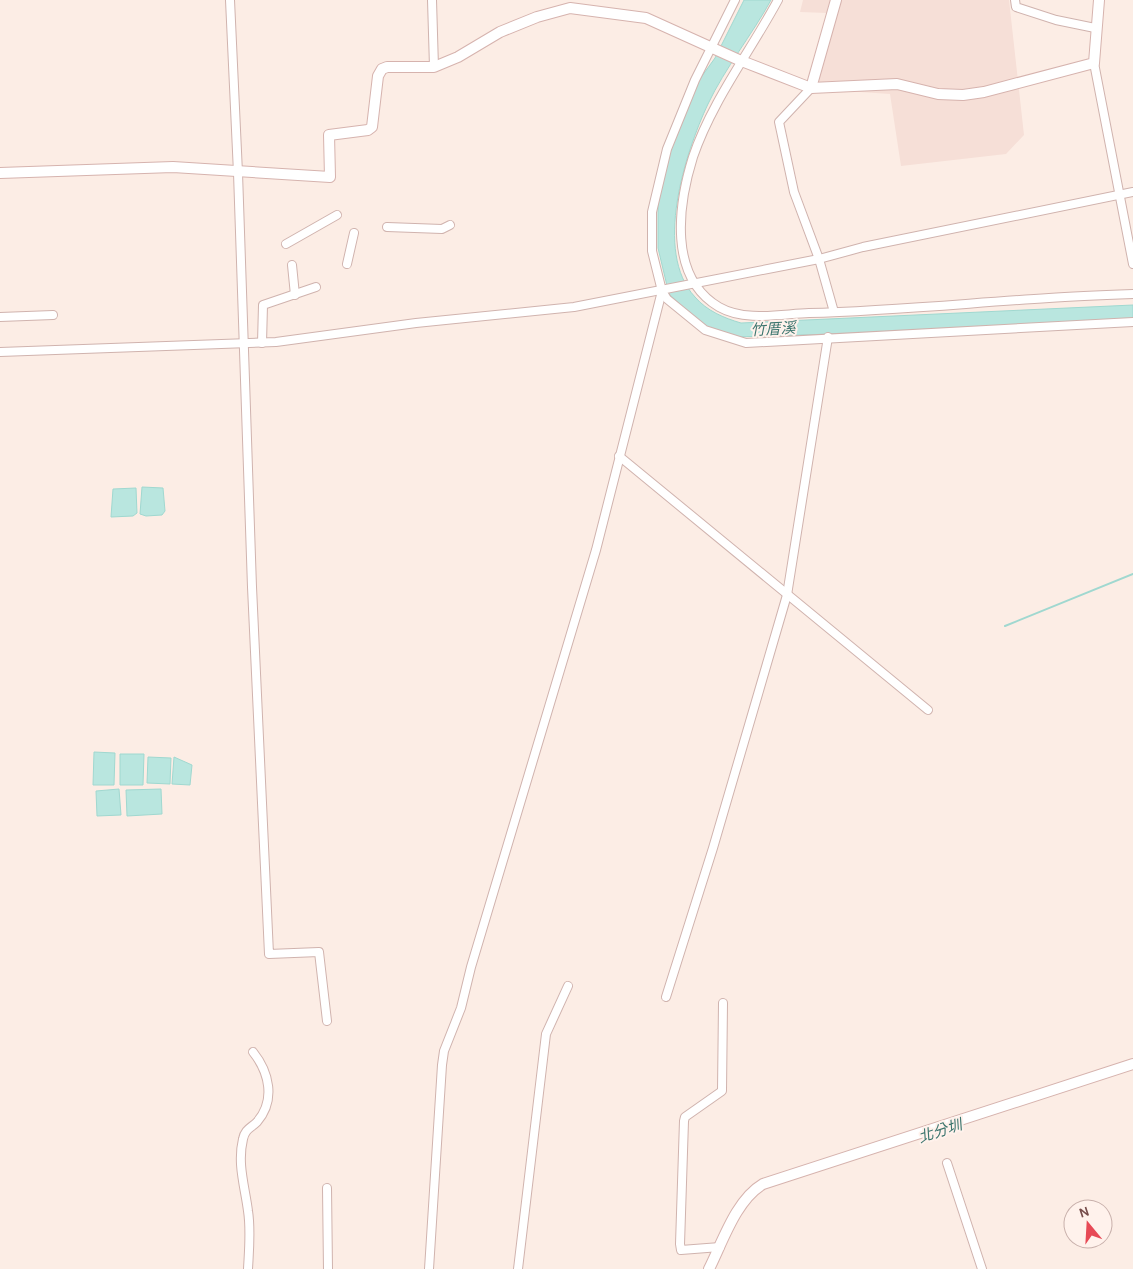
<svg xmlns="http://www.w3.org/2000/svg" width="1133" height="1269" viewBox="0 0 1133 1269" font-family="Karla,'Noto Sans TC',sans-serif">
  <rect width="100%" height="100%" fill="#fcede5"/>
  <polygon fill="#f6dfd7" points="803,0 1009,0 1024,135 1006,154 901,166 890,94 816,89 827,13 800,12"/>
  <g fill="#b9e6df" stroke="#a0d8d0">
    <path d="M744,0h27c-19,35 -46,68 -63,104 -23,49 -55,148 -13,193 12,14 29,21 46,26l392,-18v16l-194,10 -205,6 -29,-9 -36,-34 -11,-46v-43l8,-50 28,-68 21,-29z"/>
    <polygon points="142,487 163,488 165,511 162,515 146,516 140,514"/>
    <polygon points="136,488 137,513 133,516 111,517 113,489"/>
    <polygon points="94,752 115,753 114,785 93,785"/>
    <polygon points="120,754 144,754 143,785 120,785"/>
    <polygon points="148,757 171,758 170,784 147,783"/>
    <polygon points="174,757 192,765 190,785 172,784"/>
    <polygon points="119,789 121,815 97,816 96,791"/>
    <polygon points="161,789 162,814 127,816 126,790"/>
  </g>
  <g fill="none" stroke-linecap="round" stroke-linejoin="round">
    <polyline stroke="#a0d8d0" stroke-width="2" points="1005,626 1133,574"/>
    <defs>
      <g id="street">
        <polyline points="230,0 238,173 252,587 269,954 319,952 327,1021"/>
        <polyline points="432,0 434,67"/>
        <polyline points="735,0 695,80 667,149 652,212 652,251 662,291 667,299 705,330 746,343 1133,322"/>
        <path d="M778,0c-28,52 -66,101 -85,157 -15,48 -25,120 26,150 26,15 62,7 90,6 80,-2 160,-10 240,-15 28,-2 56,-3 84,-4"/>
        <polyline points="1015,0 1016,7 1056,20 1095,28"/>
        <polyline points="1094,63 1133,264"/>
        <polyline points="811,88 779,122 794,192 819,259 834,312"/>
        <polyline points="387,227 442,229 450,225"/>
        <polyline points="286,244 337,215"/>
        <polyline points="347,264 354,233"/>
        <polyline points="292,265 295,295"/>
        <polyline points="0,317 53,315"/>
        <polyline points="262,343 263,305 316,287"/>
        <polyline points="0,352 276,342 416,323 574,307 819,259 863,247 1133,192"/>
        <polyline points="619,456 928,710"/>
        <polyline points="666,997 713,848 787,595 828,337"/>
        <polyline points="947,1163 982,1269"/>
        <polyline points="327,1188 328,1269"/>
        <polyline points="720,1247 681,1250 680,1244 684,1121 685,1117 722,1091 723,1003"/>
        <path d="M248,1269c1,-19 3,-39 0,-58 -3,-24 -11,-47 -5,-72 2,-10 8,-11 14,-17 19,-22 12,-50 -4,-70"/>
        <polyline points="429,1269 442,1065 444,1051 461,1008 471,967 596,550 662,291"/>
        <polyline points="518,1269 546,1034 568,986"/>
      </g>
      <g id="secondary">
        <polyline points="811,88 836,0"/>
        <polyline points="0,173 173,167 330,177 329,135 368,130 372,127 378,76 382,69 387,67 434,67 458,57 500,32 537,17 570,8 646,18 739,60 811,88 897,84 938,94 963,95 984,92 1094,63 1099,0"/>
        <path d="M709,1269c14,-28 27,-69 54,-85l370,-120"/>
      </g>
    </defs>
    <use href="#street" stroke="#d0b3ae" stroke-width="10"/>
    <use href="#secondary" stroke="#d6b3ae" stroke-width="12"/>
    <use href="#street" stroke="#fff" stroke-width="8"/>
    <use href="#secondary" stroke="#fff" stroke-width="10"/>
  </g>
  <g text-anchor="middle" stroke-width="4" stroke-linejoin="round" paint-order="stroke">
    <g font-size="15" font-style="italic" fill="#3a746d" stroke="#fff2ec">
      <text transform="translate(773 329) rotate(-3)" y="5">竹厝溪</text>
      <text transform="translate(940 1131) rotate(-18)" y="5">北分圳</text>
    </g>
  </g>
  <g transform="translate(1088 1224) rotate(342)"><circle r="24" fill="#fff2ec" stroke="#c8b0ab"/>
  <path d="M0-4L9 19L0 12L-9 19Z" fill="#e74a56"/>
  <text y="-8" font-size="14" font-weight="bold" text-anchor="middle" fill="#764c4a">N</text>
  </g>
</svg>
